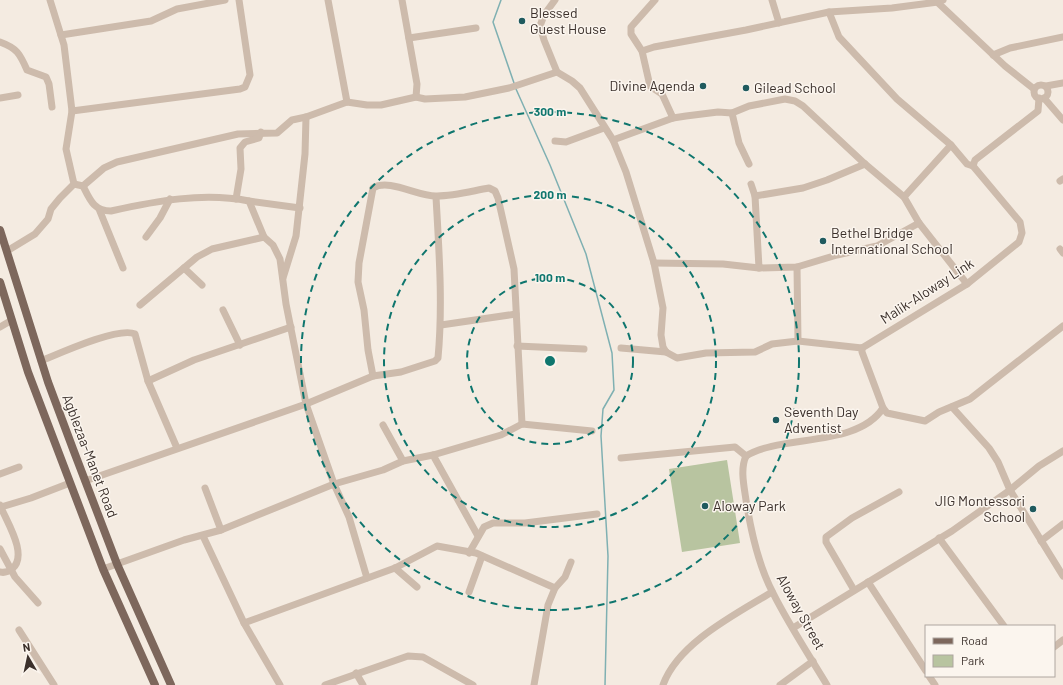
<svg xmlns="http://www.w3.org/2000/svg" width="1063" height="685" viewBox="0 0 1063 685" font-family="Barlow,sans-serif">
  <rect width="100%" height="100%" fill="#f4ebe1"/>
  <polygon fill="#b8c4a0" points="727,460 740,543 682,552 669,469"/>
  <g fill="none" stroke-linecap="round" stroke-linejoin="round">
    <g stroke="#7fb0b2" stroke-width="1.5">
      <polyline points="501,0 493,22 514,83"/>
      <polyline points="516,89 550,165 586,254 612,353 614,390 603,409 601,436 608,556 605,685"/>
    </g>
    <g stroke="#cdbbac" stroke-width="7">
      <polyline points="328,0 347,102"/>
      <polyline points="402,0 417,84 416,97"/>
      <polyline points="555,0 544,15 540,26 544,40 557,72 572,81 580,88 613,140 626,172 654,263 663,308 661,335 663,347 666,352 677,358 706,353 755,352 772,344 798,341 862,348"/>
      <polyline points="655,0 631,27 631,34 642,51 650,86 662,94 673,118"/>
      <polyline points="772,0 779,23"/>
      <polyline points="935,0 1005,66 1034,89"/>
      <polyline points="829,12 839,37 897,99 951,145 967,164 973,166"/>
      <polyline points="61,35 151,21 177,9 225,0"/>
      <polyline points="409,38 476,28"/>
      <path d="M0,42c17,6 20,12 27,28l19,7 3,7 3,23"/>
      <polyline points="642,51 654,47 746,30 829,12 892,8 938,2 943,0"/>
      <polyline points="993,55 1010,48 1063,37"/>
      <circle cx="1041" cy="92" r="7"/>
      <polyline points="1046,86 1063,83"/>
      <polyline points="0,98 18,95"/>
      <polyline points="1044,98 1063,120"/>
      <polyline points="72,111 240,89 245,87 250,75 239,0"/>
      <polyline points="732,113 739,143 749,164"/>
      <polyline points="613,140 673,118 686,116 718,112 732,113 749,106 785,99 795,101 803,106 865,164 904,197 919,223 967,284"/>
      <polyline points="555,141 566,142 604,128"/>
      <polyline points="1060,181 1063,179"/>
      <polyline points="74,184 83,186 104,168 117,162 238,134 277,133 292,120 306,117 347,102 367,105 381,105 416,97 425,99 465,97 509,88 557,72"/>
      <polyline points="751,184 755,196 759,268"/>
      <path d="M83,186c7,14 11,25 28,25 45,-10 92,-19 138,-10l15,36 9,8 7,14 6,45 20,100 28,80 15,33 18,61"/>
      <polyline points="755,196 803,188 827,180 865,164"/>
      <polyline points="904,197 951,145"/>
      <polyline points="236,199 241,169 240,148 245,142 259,138 261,132"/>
      <polyline points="249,201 300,208"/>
      <polyline points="99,209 123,268"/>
      <polyline points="146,237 160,218 170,199"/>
      <polyline points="1060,249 1063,253"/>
      <polyline points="7,251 35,234 48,219 51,209 60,198 74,184 66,149 72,111 64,45 50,0"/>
      <polyline points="654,263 723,264 759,268 797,267 837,255 877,246 919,223"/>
      <polyline points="797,267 798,341"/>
      <polyline points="184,268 202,285"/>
      <polyline points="283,278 296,236 305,154 306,117"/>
      <polyline points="140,305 197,257 212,249 264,237"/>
      <polyline points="223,310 240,345"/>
      <polyline points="441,325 516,314"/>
      <polyline points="0,327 12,320"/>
      <polyline points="517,346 584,349"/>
      <polyline points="621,348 666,352"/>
      <polyline points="862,348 967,284 1019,242 1022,233 1020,222 973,166 975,160 1038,111 1039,98"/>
      <path d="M41,361c17,-7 78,-35 94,-27l13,47 29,67"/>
      <path d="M373,376l-5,-26 -4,-40 -6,-28 1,-19 14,-75c16,-10 46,9 64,8 17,0 35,-5 52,-8l6,3 3,7 16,71 8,155"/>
      <polyline points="148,381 194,360 291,327"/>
      <polyline points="952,407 989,448 998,462 1010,490 1063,576"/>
      <polyline points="883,408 887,413 925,421 939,412 970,399 1063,326"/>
      <polyline points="383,425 403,461"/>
      <polyline points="433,455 478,536"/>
      <path d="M746,456c-6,13 -2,30 0,44 5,32 12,65 27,93 16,32 36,62 54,92"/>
      <path d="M746,456c35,-22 111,-8 137,-48l-21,-56v-4"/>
      <polyline points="621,458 735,447 746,456"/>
      <polyline points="0,474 19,467"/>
      <path d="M85,481l221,-77 67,-28 28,-4 34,-11 3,-3c5,-54 1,-107 -2,-161"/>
      <polyline points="205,488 221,530"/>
      <path d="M0,505c6,16 29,50 12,64 -4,3 -8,4 -12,3"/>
      <polyline points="1,507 31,498 70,483"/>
      <polyline points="203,536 244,623 280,685"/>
      <polyline points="939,538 1004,626"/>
      <polyline points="1041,541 1063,524"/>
      <polyline points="0,549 15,577 38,603"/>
      <polyline points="469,553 484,527 493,523 525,523 597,514"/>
      <polyline points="395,568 417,587"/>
      <polyline points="103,569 184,540 221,530 334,484 383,470 403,461 433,455 501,435 522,424 592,431"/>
      <polyline points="868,582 926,671"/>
      <polyline points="555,588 565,577 571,562"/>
      <polyline points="854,590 826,542 826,537 852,518 899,492"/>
      <polyline points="469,592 482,556"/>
      <polyline points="244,623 395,568 437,546 476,553 555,588 548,605 534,685"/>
      <polyline points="793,628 952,531 1010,490 1039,466 1063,451"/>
      <polyline points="19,630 54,685"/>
      <polyline points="1054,647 1063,640"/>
      <polyline points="356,673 363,685"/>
      <polyline points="929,676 935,685"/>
      <polyline points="325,685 408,656 423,657 473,685"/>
      <path d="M663,685c15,-42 73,-71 109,-93"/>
      <polyline points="780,685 813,661"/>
    </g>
    <g stroke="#7d675c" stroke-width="8">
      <polyline points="0,230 48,382 73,449 117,564 171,685"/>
      <polyline points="0,282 28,372 103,569 155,685"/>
    </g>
  </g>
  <g fill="none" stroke="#0f766e" stroke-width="2" stroke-dasharray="7 5">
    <circle cx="550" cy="361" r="83"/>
    <circle cx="550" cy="361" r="166"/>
    <circle cx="550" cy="361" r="249"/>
  </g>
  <g fill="#1f5a5e" stroke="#fbf5ee" stroke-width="1.5">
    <circle cx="522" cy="21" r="4"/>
    <circle cx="703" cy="86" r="4"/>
    <circle cx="746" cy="88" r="4"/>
    <circle cx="823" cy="241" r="4"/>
    <circle cx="776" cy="420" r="4"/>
    <circle cx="705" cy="506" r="4"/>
    <circle cx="1033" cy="509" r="4"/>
  </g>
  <g text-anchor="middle" stroke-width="3" stroke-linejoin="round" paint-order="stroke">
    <g font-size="14" fill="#3b302b" stroke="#fbf5ee" text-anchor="start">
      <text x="530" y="18">Blessed<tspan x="530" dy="16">Guest House</tspan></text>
      <text x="695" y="91" text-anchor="end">Divine Agenda</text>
      <text x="754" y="93">Gilead School</text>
      <text x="831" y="238">Bethel Bridge<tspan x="831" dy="16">International School</tspan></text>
      <text x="784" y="417">Seventh Day<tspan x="784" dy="16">Adventist</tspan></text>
      <text x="1025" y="506" text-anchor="end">JIG Montessori<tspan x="1025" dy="16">School</tspan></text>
      <text x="713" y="511">Aloway Park</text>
    </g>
    <g font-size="14" fill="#3b302b" stroke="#fbf5ee">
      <text transform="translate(927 291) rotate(-33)" y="5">Malik-Aloway Link</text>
      <text transform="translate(90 456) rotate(69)" y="5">Agblezaa-Manet Road</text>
      <text transform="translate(801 612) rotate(61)" y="5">Aloway Street</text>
    </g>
  </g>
  <circle cx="550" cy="361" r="6" fill="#0f766e" stroke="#fbf5ee" stroke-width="2"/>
  <g font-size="12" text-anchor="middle" font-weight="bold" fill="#0f766e" stroke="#fbf5ee" stroke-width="3" stroke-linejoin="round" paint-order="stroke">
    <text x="550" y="116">300 m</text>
    <text x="550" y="199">200 m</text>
    <text x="550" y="282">100 m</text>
  </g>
  <rect x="925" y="625" width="130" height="52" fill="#fbf5ee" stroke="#aea6a0"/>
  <rect x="933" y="638" width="20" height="6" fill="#7d675c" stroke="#aea6a0"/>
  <text x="961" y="645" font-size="12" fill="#3b302b">Road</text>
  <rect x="933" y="655" width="20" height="12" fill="#b8c4a0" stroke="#aea6a0"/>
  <text x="961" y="665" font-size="12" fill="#3b302b">Park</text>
  <g transform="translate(28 657) rotate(351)" stroke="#fbf5ee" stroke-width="3" paint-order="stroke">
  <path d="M0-3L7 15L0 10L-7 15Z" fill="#3b302b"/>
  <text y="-6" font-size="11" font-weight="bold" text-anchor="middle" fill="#3b302b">N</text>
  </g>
</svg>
